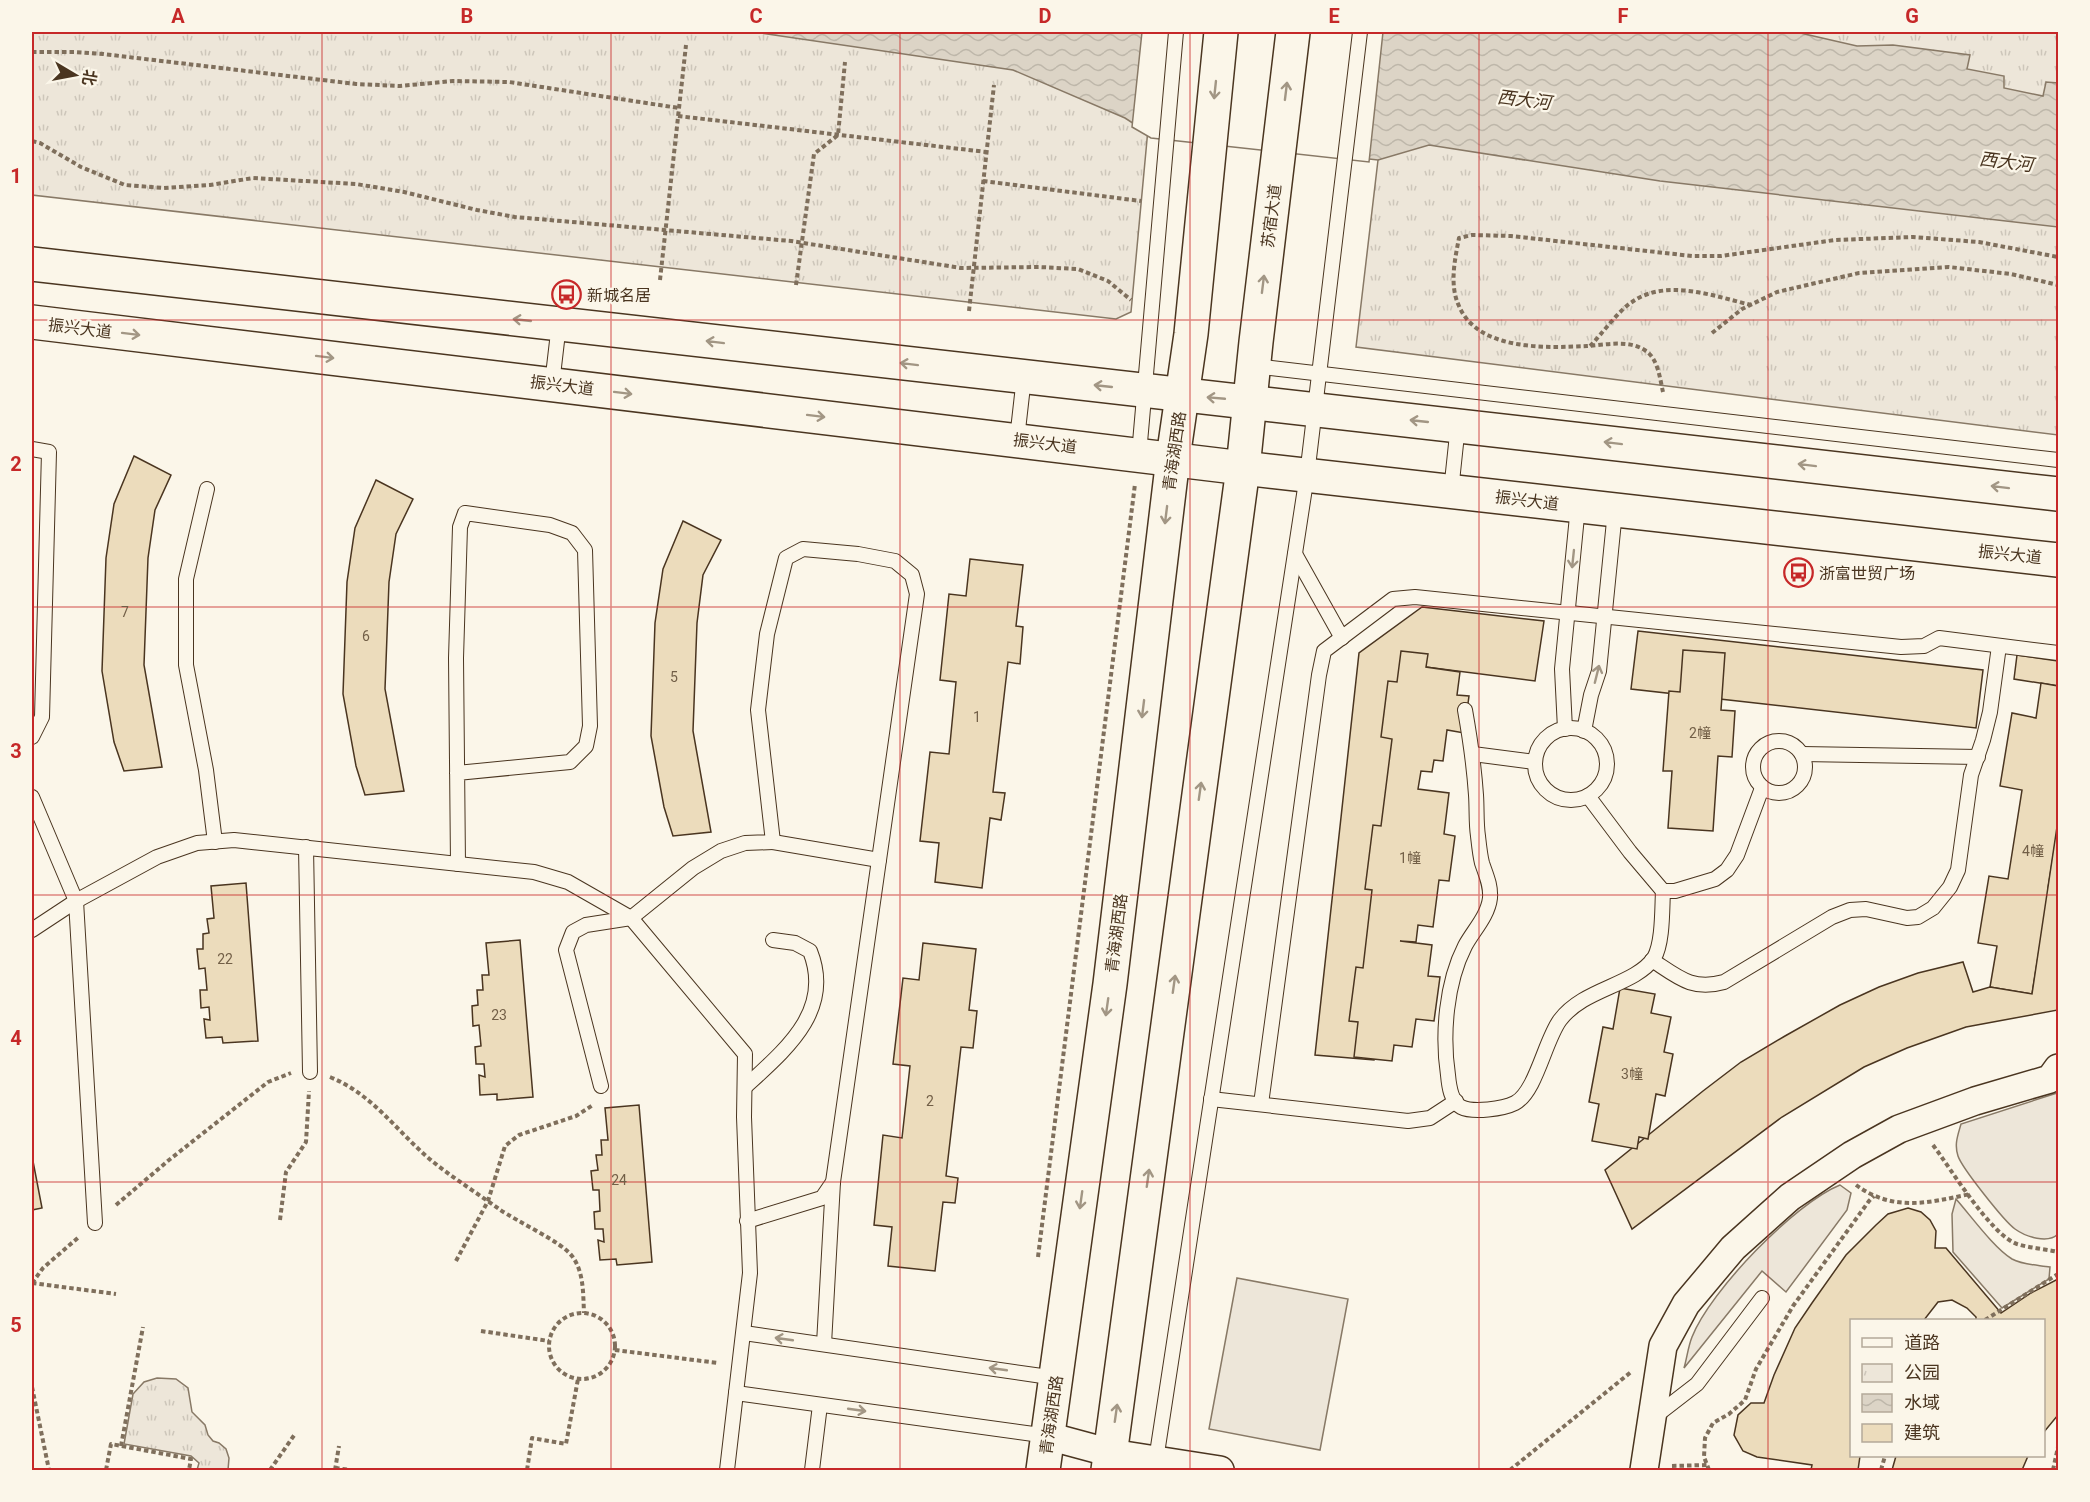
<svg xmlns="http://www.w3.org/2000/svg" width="2090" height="1502" viewBox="0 0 2090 1502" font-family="Roboto,'Noto Sans SC',sans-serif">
  <defs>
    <pattern id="park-tufts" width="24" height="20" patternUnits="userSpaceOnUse" patternTransform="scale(1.5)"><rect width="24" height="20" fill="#ede6d9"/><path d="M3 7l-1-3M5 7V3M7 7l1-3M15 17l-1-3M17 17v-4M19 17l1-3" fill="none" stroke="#cdc6ba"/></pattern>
    <pattern id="water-waves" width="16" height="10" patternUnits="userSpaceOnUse" patternTransform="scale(1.5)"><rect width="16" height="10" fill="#dcd4c6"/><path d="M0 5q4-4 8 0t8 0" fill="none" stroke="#beb7aa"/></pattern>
  </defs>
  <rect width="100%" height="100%" fill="#fbf6e9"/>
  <g fill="#ede6d9" stroke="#887966" stroke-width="1.5">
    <path d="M2057,1093l1,141c-10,10 -32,3 -43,-5 -11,-8 -53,-61 -57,-73 -4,-12 0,-21 3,-32z"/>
    <path d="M1840,1185l11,8 -4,17 -61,82 -24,-21 -78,97c3,-10 4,-21 8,-31 18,-46 103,-134 148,-152z"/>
    <path d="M1956,1199c15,17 38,49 56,60 11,6 26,6 38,8l-1,12 -47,29 -49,-56 -1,-38z"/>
    <polygon points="1237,1278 1348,1299 1320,1450 1209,1429"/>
  </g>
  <g fill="url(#park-tufts)" stroke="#887966" stroke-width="1.5">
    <polygon points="32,32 1157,32 1131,312 1116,319 32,195"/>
    <polygon points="1396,32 2058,32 2058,435 1356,347 1378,160"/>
    <polygon points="157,1378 176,1379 188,1388 192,1412 205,1425 208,1435 213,1441 219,1443 226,1449 229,1458 228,1470 197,1470 199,1463 191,1456 124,1444 133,1394 144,1382"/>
  </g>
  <polygon fill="url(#water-waves)" stroke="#887966" stroke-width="1.5" points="754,32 1796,32 1857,46 1893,45 1970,55 1967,69 2004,76 2004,88 2043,96 2046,82 2058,83 2058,227 1660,181 1429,145 1378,160 1151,135 1125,118 1013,70"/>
  <polygon fill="#fbf6e9" stroke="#887966" stroke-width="1.5" points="1142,32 1383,32 1369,162 1151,138 1132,127"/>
  <g fill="#ecdcbc" stroke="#4a3520" stroke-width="1.5">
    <polygon points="134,456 171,475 155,510 148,558 144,665 162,767 124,771 114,742 102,671 106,558 114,504"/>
    <polygon points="376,480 413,499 396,534 389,582 385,689 404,791 365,795 356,766 343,694 347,582 355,528"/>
    <polygon points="683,521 721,540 703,575 697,623 693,731 711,832 673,836 664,807 651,736 655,623 663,569"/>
    <polygon points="970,559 1023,565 1016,626 1023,627 1020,664 1008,662 993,792 1005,793 1001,820 990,818 982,888 935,882 939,843 920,841 930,752 949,754 956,682 940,680 949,594 966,596"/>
    <polygon points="1422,607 1544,621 1535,681 1426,667 1411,684 1374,1060 1315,1055 1359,653"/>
    <polygon points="1638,631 1983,670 1976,728 1631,689"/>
    <polygon points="1683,650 1725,653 1721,710 1735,711 1732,757 1718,756 1713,831 1668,828 1672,771 1663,771 1669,691 1680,692"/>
    <polygon points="1401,651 1428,654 1426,667 1460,672 1457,695 1469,696 1464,733 1447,730 1443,761 1434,760 1432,772 1421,771 1418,789 1449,793 1444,834 1455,836 1449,881 1439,880 1433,927 1418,925 1416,942 1400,941 1432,945 1428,976 1440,977 1434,1021 1416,1019 1412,1047 1394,1045 1392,1061 1354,1057 1358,1022 1349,1021 1356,967 1363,968 1372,890 1365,889 1373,825 1381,826 1392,739 1381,737 1388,681 1397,682"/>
    <polygon points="2017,655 2058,661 2058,686 2014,679"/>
    <polygon points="2041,683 2058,686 2058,826 2048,888 2058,889 2058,904 2055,928 2043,926 2032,994 1990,987 1997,946 1978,943 1989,876 2008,879 2022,790 2000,786 2012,713 2036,718"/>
    <polygon points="2058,820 2058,1010 1966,1027 1907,1048 1864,1067 1782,1117 1632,1229 1605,1170 1703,1091 1741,1062 1785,1036 1840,1005 1879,987 1918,973 1963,962 1973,992 1990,987 2032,994"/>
    <polygon points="246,883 258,1041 223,1043 222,1037 206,1038 204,1019 210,1020 209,1007 201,1008 200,990 207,990 205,968 199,969 197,949 203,949 203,934 209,933 207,919 214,918 211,886"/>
    <polygon points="520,940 533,1097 497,1100 497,1094 480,1095 479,1075 485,1077 484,1064 476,1064 475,1047 481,1046 479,1025 473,1026 472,1006 478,1005 477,990 483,990 482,975 489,975 486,943"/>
    <polygon points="923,943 976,949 969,1010 977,1011 973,1048 961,1047 946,1176 958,1178 955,1203 943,1202 935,1271 888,1266 892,1227 874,1225 883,1135 902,1138 910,1066 893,1064 903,978 919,980"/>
    <polygon points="1620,988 1655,994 1651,1013 1671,1017 1664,1052 1673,1054 1665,1096 1656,1094 1648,1139 1639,1137 1637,1149 1592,1141 1599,1104 1589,1102 1603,1027 1613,1029"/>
    <polygon points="639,1105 652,1262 617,1265 616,1259 600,1260 598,1240 604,1242 603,1229 595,1229 594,1212 600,1211 599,1190 593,1190 591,1171 598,1170 596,1155 602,1155 601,1140 608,1140 605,1108"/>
    <polygon points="32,1156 42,1208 32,1210"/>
    <polygon points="1908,1208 1921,1212 1930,1220 1936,1231 1935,1248 1946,1248 2001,1313 2031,1293 2058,1279 2058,1415 2044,1432 2044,1320 1976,1320 1976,1317 1967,1308 1952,1300 1938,1302 1924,1320 1852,1320 1852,1456 1860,1456 1858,1470 1811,1470 1812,1465 1757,1457 1743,1451 1734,1435 1738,1415 1751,1403 1764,1403 1774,1375 1795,1328 1812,1303 1846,1255 1876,1225 1888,1214"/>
    <polygon points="1896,1456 2028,1456 2022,1470 1892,1470"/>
  </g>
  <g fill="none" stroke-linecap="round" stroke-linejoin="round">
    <defs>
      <g id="lane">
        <polyline points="1254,366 2058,460"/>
        <polyline points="552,384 559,324"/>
        <polyline points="1017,439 1024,377"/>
        <polyline points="32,449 49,452 42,717 32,737"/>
        <polyline points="1139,454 1176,32"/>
        <polyline points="207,489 186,579 186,665 206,770 215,842"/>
        <polyline points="1451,491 1458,425"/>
        <polyline points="1295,554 1342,638"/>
        <path d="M1465,710c5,28 9,56 11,85 1,14 0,28 2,41 1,9 2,19 4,27 4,12 9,22 8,35 -2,18 -17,33 -25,48 -19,37 -23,89 -17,129 1,11 3,27 13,32 12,6 42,2 54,-4 21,-11 30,-63 45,-83 24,-32 74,-34 94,-62 9,-15 8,-49 9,-67"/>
        <circle cx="1571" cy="764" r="36"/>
        <polyline points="1565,729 1562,669 1578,506"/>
        <polyline points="1584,731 1591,695 1599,671 1615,511"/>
        <circle cx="1779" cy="767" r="26"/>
        <polyline points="1473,754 1535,762"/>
        <polyline points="1802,754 1978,757"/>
        <polyline points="457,773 570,762 586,746 590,726 585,550 572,533 550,525 465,513 460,527 456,658 458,864"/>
        <polyline points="1588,796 1630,852 1663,891 1675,891 1715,879 1727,870 1737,855 1762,788"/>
        <polyline points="32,797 76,901 95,1223"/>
        <polyline points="773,842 879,860"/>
        <polyline points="306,847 310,1072"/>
        <polyline points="32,930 76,901 157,857 197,843 234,840 534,872 568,882 631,918 745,1054 744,1117 750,1273 727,1470"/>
        <path d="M1652,960c26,17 40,31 72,22l108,-65 18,-7 16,-1 41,9 11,-1 15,-9 17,-21 8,-17 13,-95 12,-35 7,-28 9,-66"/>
        <polyline points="601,1086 566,950 573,932 586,925 631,918 693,868 721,851 745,843 773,842 758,710 767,634 786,558 803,549 858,554 895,561 912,575 917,594 833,1182 822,1198 747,1221"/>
        <path d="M745,1087c40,-37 89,-76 65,-136l-15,-8 -22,-3"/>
        <polyline points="1211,1099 1408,1121 1430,1118 1456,1101"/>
        <polyline points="1261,1104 1319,675 1324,651 1393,599 1415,597 1901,647 1924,646 1939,638 2058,653"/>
        <polyline points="744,1333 1056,1378"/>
        <polyline points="824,1344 833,1182"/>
        <polyline points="736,1393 1048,1436"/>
        <polyline points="1653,1418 1697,1384 1762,1298"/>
        <polyline points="1156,1460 1307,475 1360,32"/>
        <polyline points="812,1470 820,1405"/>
      </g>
      <g id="street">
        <polyline points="1048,1436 1111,1453 1220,1470"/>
        <polyline points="1644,1470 1663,1346 1686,1304 1733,1248 1790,1197 1852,1155 1899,1129 1975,1101 2050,1079 2058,1068"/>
      </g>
      <g id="secondary">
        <polyline points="32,264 2058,494"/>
        <polyline points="32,322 1243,468 2058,560"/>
      </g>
      <g id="primary">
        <polyline points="1043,1470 1110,984 1173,458 1191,334 1221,32"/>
        <polyline points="1108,1470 1243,468 1256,342 1293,32"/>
      </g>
    </defs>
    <use href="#lane" stroke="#4a3520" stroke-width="16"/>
    <use href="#street" stroke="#4a3520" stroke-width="30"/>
    <use href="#secondary" stroke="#4a3520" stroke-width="36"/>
    <use href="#primary" stroke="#4a3520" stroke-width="36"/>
    <g stroke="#7f6f5c" stroke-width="4" stroke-dasharray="4.5 3" stroke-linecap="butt">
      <polyline points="32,52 75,52 103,54 356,84 400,86 453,81 509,82 679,108"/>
      <polyline points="678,116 986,152"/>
      <polyline points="32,141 40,143 81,167 125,185 164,188 210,185 253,178 356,184 404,192 477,210 515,217 791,241 961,268 1039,267 1078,269 1108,281 1131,300"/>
      <polyline points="983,181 1141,201"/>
      <polyline points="660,280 686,45"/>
      <polyline points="796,285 814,154 838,135 845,62"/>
      <polyline points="969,311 994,85"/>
      <polyline points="1712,333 1742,309 1777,292 1859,273 1949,267 2011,274 2058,285"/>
      <path d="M1590,346c12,-12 29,-36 42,-44 34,-24 82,-6 119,3"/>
      <path d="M1663,392c-3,-13 -5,-33 -17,-41 -17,-12 -40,-6 -59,-5 -41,2 -109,5 -128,-40 -10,-21 -4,-47 0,-68l13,-3 39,1 181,20h29l114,-16 78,-3 66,5 79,15"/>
      <path d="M330,1077c44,18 67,55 102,84 21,17 45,32 67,48 17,12 63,33 73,47 12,16 11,37 12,57"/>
      <path d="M1933,1145c18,24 58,90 84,99 13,4 28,5 41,8"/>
      <path d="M1856,1185c37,27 72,18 114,9"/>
      <polyline points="116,1205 169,1160 268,1082 291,1073"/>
      <polyline points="280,1220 286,1172 306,1142 309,1091"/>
      <polyline points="1038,1257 1135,484"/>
      <polyline points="456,1261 488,1201 505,1146 519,1135 576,1116 593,1105"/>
      <polyline points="32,1283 43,1268 80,1236"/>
      <polyline points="32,1283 116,1294"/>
      <circle cx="582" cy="1346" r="33"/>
      <polyline points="1985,1320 2058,1274"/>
      <polyline points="481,1331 549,1341"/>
      <polyline points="615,1350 718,1363"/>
      <polyline points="32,1387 49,1470"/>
      <polyline points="121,1446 143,1327"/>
      <polyline points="1672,1466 1707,1465"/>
      <polyline points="335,1468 351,1470"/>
      <polyline points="106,1470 111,1444 191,1459 189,1470"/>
      <polyline points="270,1470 295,1434"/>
      <polyline points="335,1470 339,1446"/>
      <polyline points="527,1470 532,1438 566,1444 578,1379"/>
      <polyline points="1510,1470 1631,1372"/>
      <polyline points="1709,1470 1704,1457 1705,1438 1713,1423 1729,1414 1745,1400 1756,1369 1793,1306 1869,1201 1874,1196"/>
      <polyline points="1881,1470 1885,1456"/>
      <polyline points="2053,1470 2058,1447"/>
    </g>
    <use href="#lane" stroke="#fbf6e9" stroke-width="14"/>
    <use href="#street" stroke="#fbf6e9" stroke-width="27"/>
    <use href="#secondary" stroke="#fbf6e9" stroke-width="33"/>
    <use href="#primary" stroke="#fbf6e9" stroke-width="33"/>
  </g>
  <defs><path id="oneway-shaft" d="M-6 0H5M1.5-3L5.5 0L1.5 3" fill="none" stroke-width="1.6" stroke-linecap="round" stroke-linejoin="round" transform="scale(1.5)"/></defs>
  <g stroke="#a29684">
    <use href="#oneway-shaft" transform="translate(1215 90) rotate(96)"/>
    <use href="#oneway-shaft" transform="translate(1286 91) rotate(-83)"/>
    <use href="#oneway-shaft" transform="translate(1263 284) rotate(-83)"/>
    <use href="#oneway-shaft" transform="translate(522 320) rotate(-174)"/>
    <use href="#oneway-shaft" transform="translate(131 334) rotate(7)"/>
    <use href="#oneway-shaft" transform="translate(715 342) rotate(-173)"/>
    <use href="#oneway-shaft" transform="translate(325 357) rotate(7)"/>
    <use href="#oneway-shaft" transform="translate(909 364) rotate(-173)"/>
    <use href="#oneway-shaft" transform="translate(1103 386) rotate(-174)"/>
    <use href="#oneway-shaft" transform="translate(623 393) rotate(7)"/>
    <use href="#oneway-shaft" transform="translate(1216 398) rotate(-175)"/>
    <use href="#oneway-shaft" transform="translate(816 416) rotate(7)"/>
    <use href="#oneway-shaft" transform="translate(1419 421) rotate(-174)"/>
    <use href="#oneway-shaft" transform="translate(1613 443) rotate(-173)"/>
    <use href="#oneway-shaft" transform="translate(1807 465) rotate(-173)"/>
    <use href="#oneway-shaft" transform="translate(2000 487) rotate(-173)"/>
    <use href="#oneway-shaft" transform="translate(1166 515) rotate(97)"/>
    <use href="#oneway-shaft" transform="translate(1573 559) rotate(96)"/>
    <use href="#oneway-shaft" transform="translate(1597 674) rotate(-76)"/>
    <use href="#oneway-shaft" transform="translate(1143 709) rotate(97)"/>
    <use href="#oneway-shaft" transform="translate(1200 791) rotate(-82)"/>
    <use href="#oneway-shaft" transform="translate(1174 984) rotate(-82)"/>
    <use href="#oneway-shaft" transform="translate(1107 1007) rotate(98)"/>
    <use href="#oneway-shaft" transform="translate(1148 1178) rotate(-82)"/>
    <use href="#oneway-shaft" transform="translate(1081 1200) rotate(98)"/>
    <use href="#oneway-shaft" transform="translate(784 1339) rotate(-172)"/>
    <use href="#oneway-shaft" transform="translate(998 1369) rotate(-172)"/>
    <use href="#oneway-shaft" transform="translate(857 1410) rotate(8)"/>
    <use href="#oneway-shaft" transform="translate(1116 1413) rotate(-82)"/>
  </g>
  <path fill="none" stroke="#c62828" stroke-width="1.5" stroke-opacity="0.55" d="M322,32v1438M611,32v1438M900,32v1438M1190,32v1438M1479,32v1438M1768,32v1438M32,320h2026M32,607h2026M32,895h2026M32,1182h2026"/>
  <defs>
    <symbol id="bus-ring" viewBox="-11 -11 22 22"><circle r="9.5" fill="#fbf6e9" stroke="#c62828" stroke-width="1.5"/><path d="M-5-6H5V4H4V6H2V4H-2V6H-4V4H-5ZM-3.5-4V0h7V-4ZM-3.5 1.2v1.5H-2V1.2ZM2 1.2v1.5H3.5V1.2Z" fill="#c62828"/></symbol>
  </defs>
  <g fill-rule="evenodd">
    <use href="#bus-ring" x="550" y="278" width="33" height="33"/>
    <use href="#bus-ring" x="1782" y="556" width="33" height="33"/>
  </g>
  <g text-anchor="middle" stroke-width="4.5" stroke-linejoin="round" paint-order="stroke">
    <g font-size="14" fill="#725f47">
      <text x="125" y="617">7</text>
      <text x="366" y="641">6</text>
      <text x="674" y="682">5</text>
      <text x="977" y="722">1</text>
      <text x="1700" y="738">2幢</text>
      <text x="2033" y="856">4幢</text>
      <text x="1410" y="863">1幢</text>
      <text x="225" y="964">22</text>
      <text x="499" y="1020">23</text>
      <text x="1632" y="1079">3幢</text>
      <text x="930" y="1106">2</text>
      <text x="619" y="1185">24</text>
    </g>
    <g font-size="16" fill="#4a3520" stroke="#fbf6e9">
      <text transform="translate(1271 216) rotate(-83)" y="6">苏宿大道</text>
      <text transform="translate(80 328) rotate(7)" y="6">振兴大道</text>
      <text transform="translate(562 385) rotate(7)" y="6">振兴大道</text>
      <text transform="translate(1045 443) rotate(7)" y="6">振兴大道</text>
      <text transform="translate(1174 451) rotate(-82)" y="6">青海湖西路</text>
      <text transform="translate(1527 500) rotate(7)" y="6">振兴大道</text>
      <text transform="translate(2010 554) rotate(6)" y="6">振兴大道</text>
      <text transform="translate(1116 933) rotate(-83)" y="6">青海湖西路</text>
      <text transform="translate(1051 1415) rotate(-82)" y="6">青海湖西路</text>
    </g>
    <g font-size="16" fill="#4a3520" stroke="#fbf6e9" text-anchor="start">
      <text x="587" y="301">新城名居</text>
      <text x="1819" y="579">浙富世贸广场</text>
    </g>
    <g font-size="18" font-style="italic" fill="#4a3520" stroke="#fbf6e9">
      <text transform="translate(1524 100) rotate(7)" y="6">西大河</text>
      <text transform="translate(2006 162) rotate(7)" y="6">西大河</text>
    </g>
  </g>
  <rect width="2090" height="1502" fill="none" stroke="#fbf6e9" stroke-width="66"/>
  <rect x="1850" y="1319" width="195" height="138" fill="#fbf6e9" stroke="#b4a999" stroke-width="1.5"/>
  <rect x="1862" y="1338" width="30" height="9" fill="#fbf6e9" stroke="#b4a999" stroke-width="1.5"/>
  <text x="1904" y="1349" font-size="18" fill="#4a3520">道路</text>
  <rect x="1862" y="1364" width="30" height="18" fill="url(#park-tufts)" stroke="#b4a999" stroke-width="1.5"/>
  <text x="1904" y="1379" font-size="18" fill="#4a3520">公园</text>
  <rect x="1862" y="1394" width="30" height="18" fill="url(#water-waves)" stroke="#b4a999" stroke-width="1.5"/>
  <text x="1904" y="1409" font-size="18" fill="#4a3520">水域</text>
  <rect x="1862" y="1424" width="30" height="18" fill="#ecdcbc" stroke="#b4a999" stroke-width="1.5"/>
  <text x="1904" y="1439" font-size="18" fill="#4a3520">建筑</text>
  <g transform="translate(75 75) rotate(100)" stroke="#fbf6e9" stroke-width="4.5" paint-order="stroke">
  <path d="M0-4.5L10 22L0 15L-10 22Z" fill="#4a3520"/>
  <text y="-9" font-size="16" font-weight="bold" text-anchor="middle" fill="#4a3520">北</text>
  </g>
  <rect x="33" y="33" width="2024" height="1436" fill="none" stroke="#c62828" stroke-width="2"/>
  <g font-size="20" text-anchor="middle" font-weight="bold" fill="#c62828">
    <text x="178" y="23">A</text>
    <text x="467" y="23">B</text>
    <text x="756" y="23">C</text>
    <text x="1045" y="23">D</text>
    <text x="1334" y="23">E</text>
    <text x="1623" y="23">F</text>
    <text x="1912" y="23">G</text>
    <text x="16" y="183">1</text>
    <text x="16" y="471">2</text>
    <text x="16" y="758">3</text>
    <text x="16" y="1045">4</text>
    <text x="16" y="1332">5</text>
  </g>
</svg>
